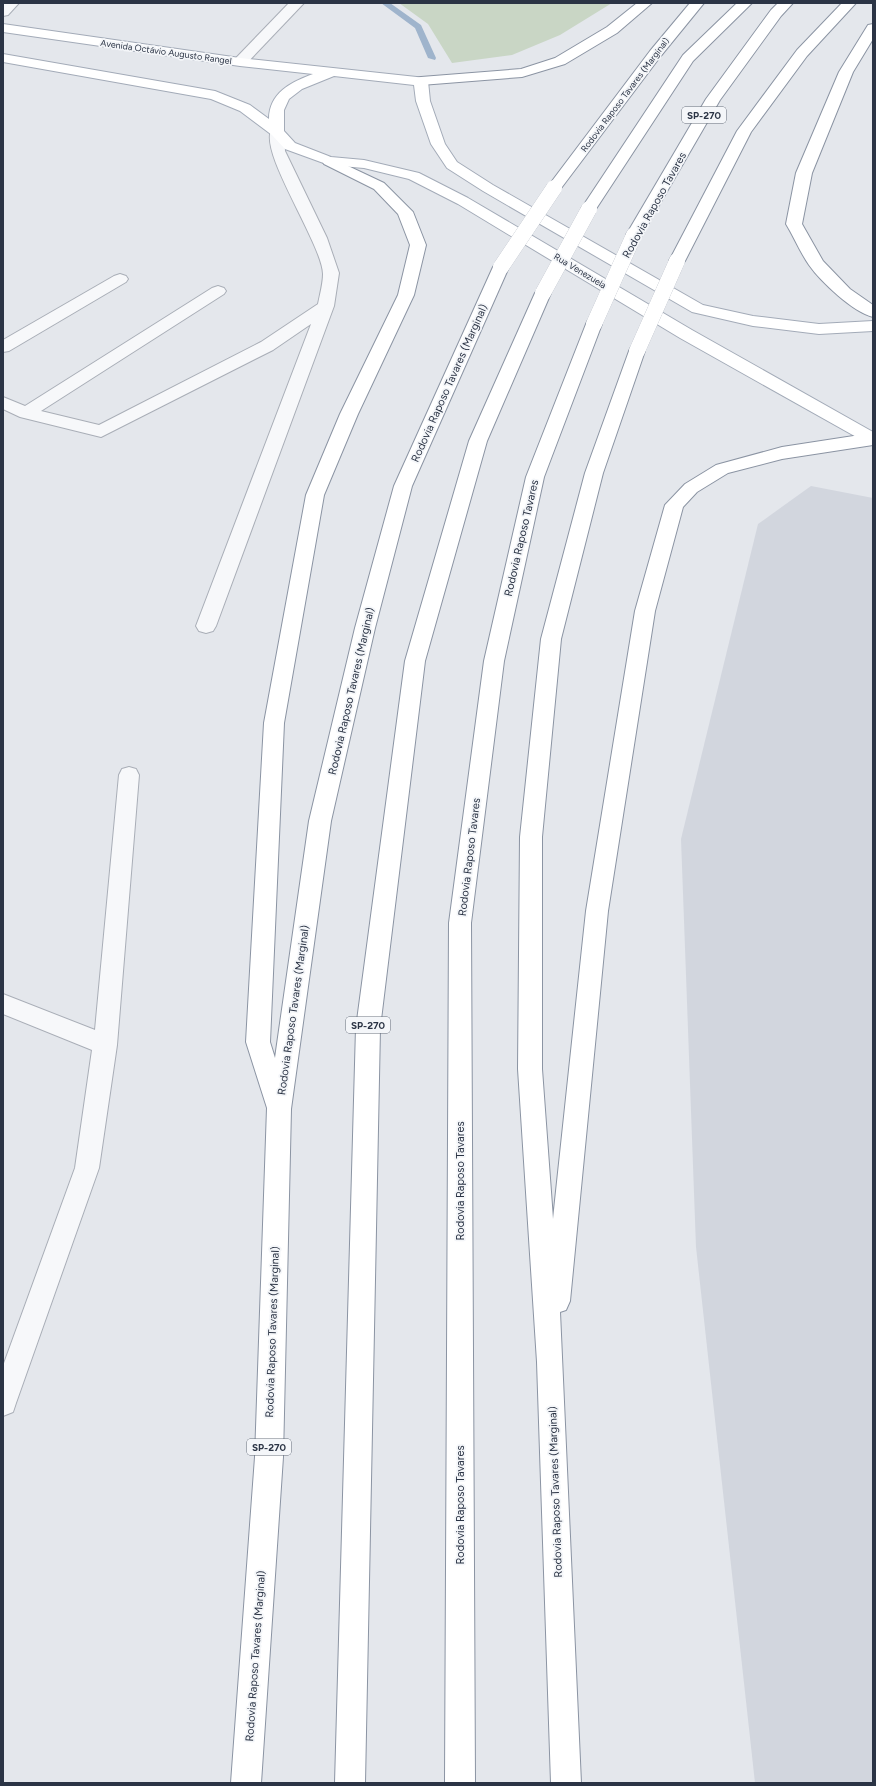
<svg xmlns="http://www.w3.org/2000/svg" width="876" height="1786" viewBox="0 0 876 1786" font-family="Figtree,sans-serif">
  <rect width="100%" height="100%" fill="#e4e7ec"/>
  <polygon fill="#d2d6de" points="811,486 873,498 873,1783 755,1783 696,1247 681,839 758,524"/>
  <polygon fill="#c9d6c5" points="399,3 612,3 560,35 512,55 452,63 428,24"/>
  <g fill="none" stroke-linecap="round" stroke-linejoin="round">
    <polygon fill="#9fb4cc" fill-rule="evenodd" points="381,3 390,3 421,25 436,58 435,60 428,58 415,28"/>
    <defs>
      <g id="minor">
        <polygon points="4,3 19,3 8,15 3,16"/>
        <polygon points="289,3 304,3 245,65 235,65 233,62 235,59"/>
        <path d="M277,128l5,1 2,3 1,19 42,87 12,35 -5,33 -118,320 -3,5 -7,2 -7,-2 -3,-5 115,-302 -38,26 -172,87 -81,-20 -17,-8v-12l22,9 187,-118 6,-2 6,2 2,3 -2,3 -183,117 58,14 162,-83 57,-38c2,-10 5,-21 5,-30 -1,-31 -66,-124 -51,-145z"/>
        <polygon points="120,274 126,276 128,279 126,282 9,351 3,352 3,340 114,276"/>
        <polygon points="129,767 136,769 139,775 117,1045 99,1168 16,1403 13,1412 3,1416 3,1366 75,1168 92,1050 3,1014 3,994 95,1030 119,775 122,769"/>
      </g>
      <path id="major" d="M3,24l237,34 186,20 2,3 2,20 15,43 12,18 36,23 210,120 50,11 66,8 54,-3v10l-54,3 -66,-8 -61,-14 -209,-121 -36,-23 -16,-24 -15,-43 -2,-16 -80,-9 -32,13 -13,10 -5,11v21l11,12 36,14 33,3 55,13 49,25 224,132 181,102v13l-6,-2 -187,-105 -222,-134 -49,-25 -45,-11 -35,-3 -44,-16 -13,-14 -32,-24 -29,-12 -208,-37v-8l212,37 35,14 19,14c0,-26 22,-37 44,-45l-73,-8 -237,-34z"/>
      <g id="highway">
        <polygon points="637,3 652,3 617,33 565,64 522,77 421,85 416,84 414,81 416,78 421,77 521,69 555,58 607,27"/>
        <polygon points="690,3 704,3 660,57 559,191 549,191 546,188 549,185 650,51"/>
        <polygon points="737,3 752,3 693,61 594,212 584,212 581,209 683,55"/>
        <polygon points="778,3 793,3 781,16 720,100 640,238 628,238 626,235 706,99 771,10"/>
        <polygon points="842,3 856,3 807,56 751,132 685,261 683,264 671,264 669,261 737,131 797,50"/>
        <path d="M873,24v15l-20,33 -41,101 -10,51 21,37 27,28 23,16v12c-20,-5 -52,-35 -64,-52 -9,-13 -15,-28 -23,-41l10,-51 43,-101 29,-47z"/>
        <polygon points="329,157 384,183 413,212 426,245 414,295 358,414 324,495 284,723 270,1042 275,1058 309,821 355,628 394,486 493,267 495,264 501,262 507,264 509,267 412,486 375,628 331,821 291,1109 283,1457 261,1783 231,1783 255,1457 267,1108 246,1042 264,723 306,495 340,414 398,295 410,245 398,214 374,189 324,164 322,161 324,158"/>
        <polygon points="543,288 549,290 551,293 487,441 425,661 380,1028 365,1783 335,1783 356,1028 405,661 469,441 535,293 537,290"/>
        <polygon points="594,319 600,320 602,324 544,477 504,661 471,923 475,1783 445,1783 449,923 484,661 526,477 586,324 588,320"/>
        <polygon points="637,346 643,347 645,351 603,473 561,639 542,837 542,1069 553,1219 586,911 635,611 665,505 685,484 716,465 782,447 873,433 873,445 782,459 728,473 697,492 683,507 655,611 608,911 570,1301 566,1310 560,1312 581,1783 551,1783 537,1362 518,1069 520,837 541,639 585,473 629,351 631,347"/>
      </g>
    </defs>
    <use href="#minor" stroke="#a9aeb7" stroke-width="2"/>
    <use href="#major" stroke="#a3abb8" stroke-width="2"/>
    <use href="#highway" stroke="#8b94a3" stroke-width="2"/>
    <use href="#minor" fill="#f7f8fa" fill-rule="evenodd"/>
    <use href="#major" fill="#fff" fill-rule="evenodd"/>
    <use href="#highway" fill="#fff" fill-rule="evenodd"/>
    <defs>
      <g id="highway-bridge">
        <polyline points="501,267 554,188"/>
        <polyline points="543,293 589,209"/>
        <polyline points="594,324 634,235"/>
        <polyline points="637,351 677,261"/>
      </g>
    </defs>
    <use href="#highway-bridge" stroke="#8b94a3" stroke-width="16" stroke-linecap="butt"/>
    <use href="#highway-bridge" stroke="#fff" stroke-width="16"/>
  </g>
  <g text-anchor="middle" stroke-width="3.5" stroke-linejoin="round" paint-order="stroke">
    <g font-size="9" fill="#2b3445" stroke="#f4f6f9">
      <text transform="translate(166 52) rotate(8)" y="3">Avenida Octávio Augusto Rangel</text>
      <text transform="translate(625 95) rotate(-53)" y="3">Rodovia Raposo Tavares (Marginal)</text>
      <text transform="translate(580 271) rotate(31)" y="3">Rua Venezuela</text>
    </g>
    <g fill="#f4f6f9" stroke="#676e7b" stroke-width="1">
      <rect x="682" y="107" width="44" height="16" rx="3"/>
      <rect x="346" y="1017" width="44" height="16" rx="3"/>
      <rect x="247" y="1439" width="44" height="16" rx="3"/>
    </g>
    <g font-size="10" font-weight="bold" fill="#2b3445">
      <text x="704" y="119">SP-270</text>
      <text x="368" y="1029">SP-270</text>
      <text x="269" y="1451">SP-270</text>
    </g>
    <g font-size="11" fill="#2b3445" stroke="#f4f6f9">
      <text transform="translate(654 205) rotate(-61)" y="4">Rodovia Raposo Tavares</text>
      <text transform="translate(449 383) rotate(-66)" y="4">Rodovia Raposo Tavares (Marginal)</text>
      <text transform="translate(521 538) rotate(-77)" y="4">Rodovia Raposo Tavares</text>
      <text transform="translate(351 691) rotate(-77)" y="4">Rodovia Raposo Tavares (Marginal)</text>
      <text transform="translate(469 857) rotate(-83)" y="4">Rodovia Raposo Tavares</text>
      <text transform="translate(293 1010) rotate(-82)" y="4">Rodovia Raposo Tavares (Marginal)</text>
      <text transform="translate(460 1181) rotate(-90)" y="4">Rodovia Raposo Tavares</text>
      <text transform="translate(272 1332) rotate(-88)" y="4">Rodovia Raposo Tavares (Marginal)</text>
      <text transform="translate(555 1492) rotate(-92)" y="4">Rodovia Raposo Tavares (Marginal)</text>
      <text transform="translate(460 1505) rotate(-90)" y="4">Rodovia Raposo Tavares</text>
      <text transform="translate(255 1656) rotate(-86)" y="4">Rodovia Raposo Tavares (Marginal)</text>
    </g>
  </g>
  <rect width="876" height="1786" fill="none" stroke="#2b3445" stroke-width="8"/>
</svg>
